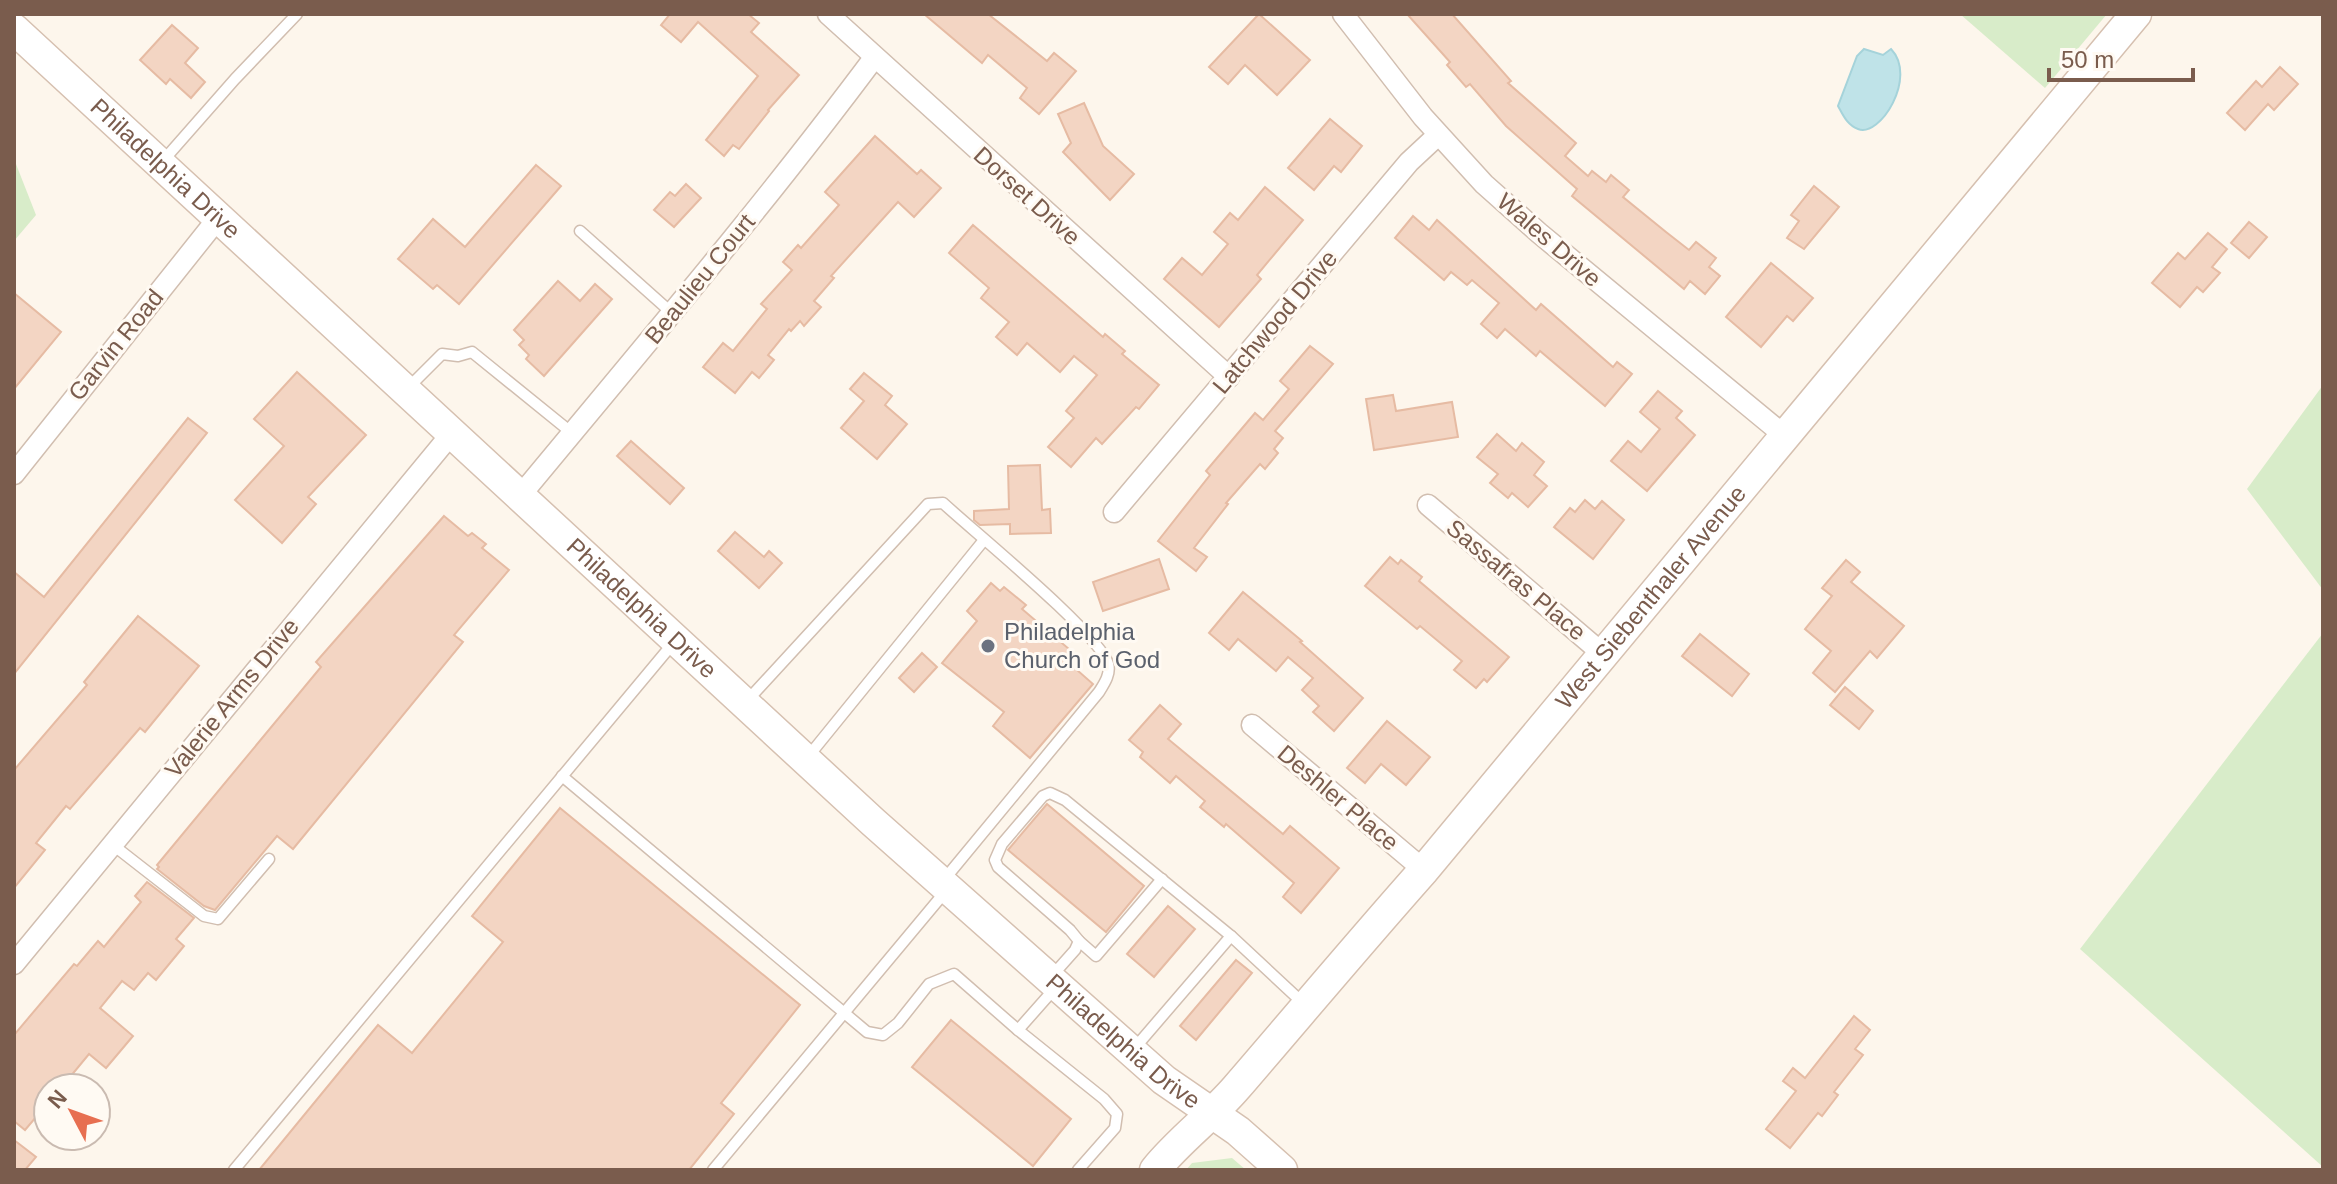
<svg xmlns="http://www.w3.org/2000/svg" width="2337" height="1184" viewBox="0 0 2337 1184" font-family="Arial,sans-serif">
  <rect width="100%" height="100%" fill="#fdf6ec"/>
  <g fill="#d8ecc9">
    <polygon points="1960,14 2107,14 2045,88"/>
    <polygon points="14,159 36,215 14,241"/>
    <polygon points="2323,385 2323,590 2247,489"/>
    <polygon points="2323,633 2323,1167 2080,949"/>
    <polygon points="1232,1158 1246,1170 1186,1170 1192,1163"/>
  </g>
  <path fill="#bfe3e8" stroke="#a5d3da" stroke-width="2" d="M1864,49l19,6 8,-6c27,28 -11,89 -33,80 -11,-4 -15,-14 -20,-23l19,-50z"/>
  <g fill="#f3d5c3" stroke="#e6bba3" stroke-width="2">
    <polygon points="670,14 748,14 759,23 751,32 799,75 768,110 769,111 739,149 733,145 724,156 706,140 758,76 698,22 681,42 661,25"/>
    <polygon points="924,14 988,14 1047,61 1054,53 1076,71 1039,114 1020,98 1027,88 988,55 982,63"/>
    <polygon points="1259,14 1310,60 1277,95 1245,65 1228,84 1209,67"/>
    <polygon points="1407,14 1452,14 1511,81 1508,83 1576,143 1565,156 1588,176 1592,171 1606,182 1611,175 1629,190 1623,197 1666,232 1689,250 1696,242 1716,258 1709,267 1720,276 1705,294 1690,281 1684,289 1572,196 1577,189 1506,126 1470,84 1466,87 1447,65 1450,62"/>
    <polygon points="172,25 198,48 185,63 205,82 191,98 170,79 166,84 140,60"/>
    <polygon points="2280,67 2298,84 2274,110 2268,104 2245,130 2227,113 2256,81 2262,87"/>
    <polygon points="1084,103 1103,146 1134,174 1110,200 1063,152 1071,143 1058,114"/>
    <polygon points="1330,119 1362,146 1341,172 1334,166 1314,190 1288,168"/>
    <polygon points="875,136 917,174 921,170 941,188 914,217 898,202 831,276 834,278 814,301 821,307 804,326 800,321 791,331 789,329 768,355 774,360 759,378 752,372 735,393 703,367 723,343 733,351 767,309 761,304 792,270 783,262 798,245 801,248 839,205 825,192"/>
    <polygon points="536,165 561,186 459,304 437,285 433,289 398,259 433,219 465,247"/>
    <polygon points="686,184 701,198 674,227 654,210 670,192 675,196"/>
    <polygon points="1814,186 1839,207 1804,249 1787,238 1799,221 1791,215"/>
    <polygon points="1265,187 1303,220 1257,275 1261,279 1219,327 1164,279 1182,258 1202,275 1228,244 1214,232 1230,213 1238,220"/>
    <polygon points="1413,216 1429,230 1437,220 1536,310 1541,304 1613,367 1617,362 1632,374 1605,406 1540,351 1536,356 1505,329 1497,338 1481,324 1499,303 1472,280 1467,285 1451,272 1444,280 1395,238"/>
    <polygon points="2249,222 2267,237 2249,258 2231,243"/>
    <polygon points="973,225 1103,337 1105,334 1125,351 1122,354 1159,385 1139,409 1136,407 1102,444 1096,438 1071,467 1048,447 1074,418 1066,411 1097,375 1074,356 1060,372 1027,343 1017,355 996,337 1009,322 981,298 989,288 949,253"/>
    <polygon points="2208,233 2227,249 2212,267 2220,273 2203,292 2197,287 2180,307 2152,283 2178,253 2185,259"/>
    <polygon points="1771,263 1813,298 1793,321 1787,316 1761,347 1726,317"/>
    <polygon points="558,281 580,301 595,284 612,299 544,376 526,359 529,355 519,345 524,340 514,330"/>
    <polygon points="14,293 61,332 14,389"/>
    <polygon points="1310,346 1333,364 1275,431 1283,438 1274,449 1278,453 1265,469 1260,464 1226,503 1228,504 1194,548 1207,557 1196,571 1158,541 1210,475 1206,471 1255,413 1263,420 1289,389 1280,381"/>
    <polygon points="297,372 366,435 308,497 316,504 282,543 235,500 284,446 254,419"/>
    <polygon points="864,373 892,396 885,405 907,424 877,459 841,428 864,401 850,389"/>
    <polygon points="1658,391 1682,411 1676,418 1695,435 1647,491 1611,461 1628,441 1641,452 1660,429 1640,412"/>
    <polygon points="1393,395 1396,411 1452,402 1458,437 1374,450 1366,399"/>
    <polygon points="188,418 207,433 14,674 14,572 44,597"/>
    <polygon points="1497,434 1516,451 1522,443 1544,462 1534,475 1547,486 1528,507 1512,493 1508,498 1490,483 1498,474 1477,457"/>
    <polygon points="631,441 684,488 670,504 617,456"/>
    <polygon points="1040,465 1042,510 1050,509 1051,533 1010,534 1010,524 980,525 974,520 974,511 1009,509 1008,466"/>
    <polygon points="1585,500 1595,509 1602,501 1624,520 1593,559 1554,527 1570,508 1575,512"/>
    <polygon points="444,516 468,536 472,533 486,544 482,548 509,570 454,635 463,642 293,849 277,836 215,910 204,906 157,869 159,867 157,865 321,667 316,662"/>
    <polygon points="735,532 764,557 769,551 782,563 759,588 718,551"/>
    <polygon points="1390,557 1398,564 1401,560 1422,577 1419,581 1509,657 1487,682 1484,679 1476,688 1454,670 1462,661 1420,626 1417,629 1365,586"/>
    <polygon points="1159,559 1169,589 1103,611 1093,582"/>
    <polygon points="1846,560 1860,572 1851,582 1904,626 1877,658 1870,651 1835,692 1813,673 1831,651 1805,629 1832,596 1822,588"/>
    <polygon points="991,583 1000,591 1004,587 1026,605 1022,609 1076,655 1069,663 1093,684 1030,758 993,726 1004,712 942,663 977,621 967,611"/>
    <polygon points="1243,592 1302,641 1300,642 1363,698 1334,731 1313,712 1319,706 1302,690 1313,678 1288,657 1276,671 1238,639 1229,650 1209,633"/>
    <polygon points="138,616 199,666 145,732 140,728 70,809 66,806 36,843 45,850 14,888 14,770 87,685 84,682"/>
    <polygon points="1700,634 1749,674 1732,696 1682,656"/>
    <polygon points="922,653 937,667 914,692 899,678"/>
    <polygon points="1845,687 1873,711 1859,729 1830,705"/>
    <polygon points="1160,705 1181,724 1168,739 1283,834 1290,826 1339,868 1301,913 1283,897 1294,883 1226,824 1224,827 1200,807 1205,801 1176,776 1170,783 1140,757 1143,752 1129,740"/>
    <polygon points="1387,721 1430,757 1406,785 1381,764 1365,783 1347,768"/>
    <polygon points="1047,804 1144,886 1106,932 1008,850"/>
    <polygon points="560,808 800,1005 721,1103 734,1114 689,1170 259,1170 378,1025 412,1053 503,942 472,916"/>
    <polygon points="147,882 194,918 176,939 184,946 156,980 148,973 134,990 122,981 100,1008 133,1036 106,1068 89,1054 61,1088 48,1088 48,1103 25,1130 14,1121 14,1035 74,964 77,966 98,941 104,947 141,902 135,896"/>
    <polygon points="1168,906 1195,929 1154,977 1127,954"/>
    <polygon points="1236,960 1252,973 1196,1040 1180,1026"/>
    <polygon points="1854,1016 1870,1030 1855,1049 1863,1055 1834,1092 1838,1095 1822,1116 1818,1113 1790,1148 1766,1129 1796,1091 1783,1081 1793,1068 1805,1078"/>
    <polygon points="951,1020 1071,1119 1033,1166 912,1067"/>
    <polygon points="14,1140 36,1157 25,1170 14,1170"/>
  </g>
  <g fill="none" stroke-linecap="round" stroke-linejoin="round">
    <defs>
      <g id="lane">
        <polyline points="162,162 235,79 297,14"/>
        <polyline points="580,231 673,314"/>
        <polyline points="407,389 442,354 458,356 472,352 572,433"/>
        <path d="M746,702l182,-198 15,-1c29,27 158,132 165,161 3,10 -4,20 -9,28l-156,189"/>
        <polyline points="807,758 984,540"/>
        <polyline points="562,776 867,1032 883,1035 898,1023 929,984 954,974 1018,1030"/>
        <polyline points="113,845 204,916 218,919 269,859"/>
        <polyline points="1079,941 1096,956 1162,879"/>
        <polyline points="1051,977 1075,950 1079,941 1070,930 998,867 995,860 1002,844 1043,796 1050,793 1065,800 1231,936 1304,1004"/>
        <polyline points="1056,987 1018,1030 1104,1099 1117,1114 1115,1128 1078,1170"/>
        <polyline points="1133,1050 1231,936"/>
        <polyline points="234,1170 675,641"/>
        <polyline points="713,1170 945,892"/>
      </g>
      <g id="street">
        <polyline points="828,14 1229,377"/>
        <polyline points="1343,14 1423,117 1484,184 1539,233 1785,436"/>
        <polyline points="14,474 219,217"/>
        <path d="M520,496c120,-145 242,-288 354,-438"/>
        <polyline points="1428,505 1603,654"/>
        <polyline points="1114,512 1409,162 1438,135"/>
        <polyline points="1252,725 1424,870"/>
        <polyline points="14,964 452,433"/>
      </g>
      <g id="secondary">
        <path id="s1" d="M14,29l859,793 291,258 74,51 44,39"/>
        <path id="s2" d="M1155,1170c24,-30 56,-53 81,-82 63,-73 124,-146 188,-218l712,-856"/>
      </g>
    </defs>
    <use href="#lane" stroke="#d1beb0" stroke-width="13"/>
    <use href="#street" stroke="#d1beb0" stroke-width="23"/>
    <use href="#secondary" stroke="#d6c0b0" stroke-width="33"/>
    <use href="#lane" stroke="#fff" stroke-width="10"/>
    <use href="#street" stroke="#fff" stroke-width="20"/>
    <use href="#secondary" stroke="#fff" stroke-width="30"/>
  </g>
  <circle fill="#6b7280" stroke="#fffaf3" stroke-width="3" cx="988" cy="646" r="8"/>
  <g text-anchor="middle" stroke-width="6" stroke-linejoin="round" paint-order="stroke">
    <g font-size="24" fill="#7a5c4d" stroke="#fffaf3">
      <text dy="8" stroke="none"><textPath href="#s1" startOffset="206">Philadelphia Drive</textPath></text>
      <text transform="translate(1027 196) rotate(42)" y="8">Dorset Drive</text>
      <text transform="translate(1549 240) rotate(41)" y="8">Wales Drive</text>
      <text transform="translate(700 279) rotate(-51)" y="8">Beaulieu Court</text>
      <text transform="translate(1275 322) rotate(-50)" y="8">Latchwood Drive</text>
      <text transform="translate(116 345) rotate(-51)" y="8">Garvin Road</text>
      <text transform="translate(1516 580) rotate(40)" y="8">Sassafras Place</text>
      <text dy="8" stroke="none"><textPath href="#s2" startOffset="758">West Siebenthaler Avenue</textPath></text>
      <text dy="8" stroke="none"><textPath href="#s1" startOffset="854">Philadelphia Drive</textPath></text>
      <text transform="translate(232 698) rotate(-51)" y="8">Valerie Arms Drive</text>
      <text transform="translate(1338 798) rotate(40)" y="8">Deshler Place</text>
      <text dy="8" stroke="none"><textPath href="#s1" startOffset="1502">Philadelphia Drive</textPath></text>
    </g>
    <g font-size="24" fill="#5b616d" stroke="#fffaf3" text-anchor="start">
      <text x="1004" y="640">Philadelphia<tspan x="1004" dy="28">Church of God</tspan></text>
    </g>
  </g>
  <rect width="2337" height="1184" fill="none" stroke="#7a5c4d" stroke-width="32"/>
  <g transform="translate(72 1112) rotate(311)"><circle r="38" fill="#fffaf3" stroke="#cabbb1" stroke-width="2"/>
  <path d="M0-6L14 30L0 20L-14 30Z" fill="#e76f51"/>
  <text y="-12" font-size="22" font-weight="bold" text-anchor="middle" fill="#7a5c4d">N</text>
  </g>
  <path d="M2049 68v12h144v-12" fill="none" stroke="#7a5c4d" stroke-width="4"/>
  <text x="2061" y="68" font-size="24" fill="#7a5c4d" stroke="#fffaf3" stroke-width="6" paint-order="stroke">50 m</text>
</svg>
